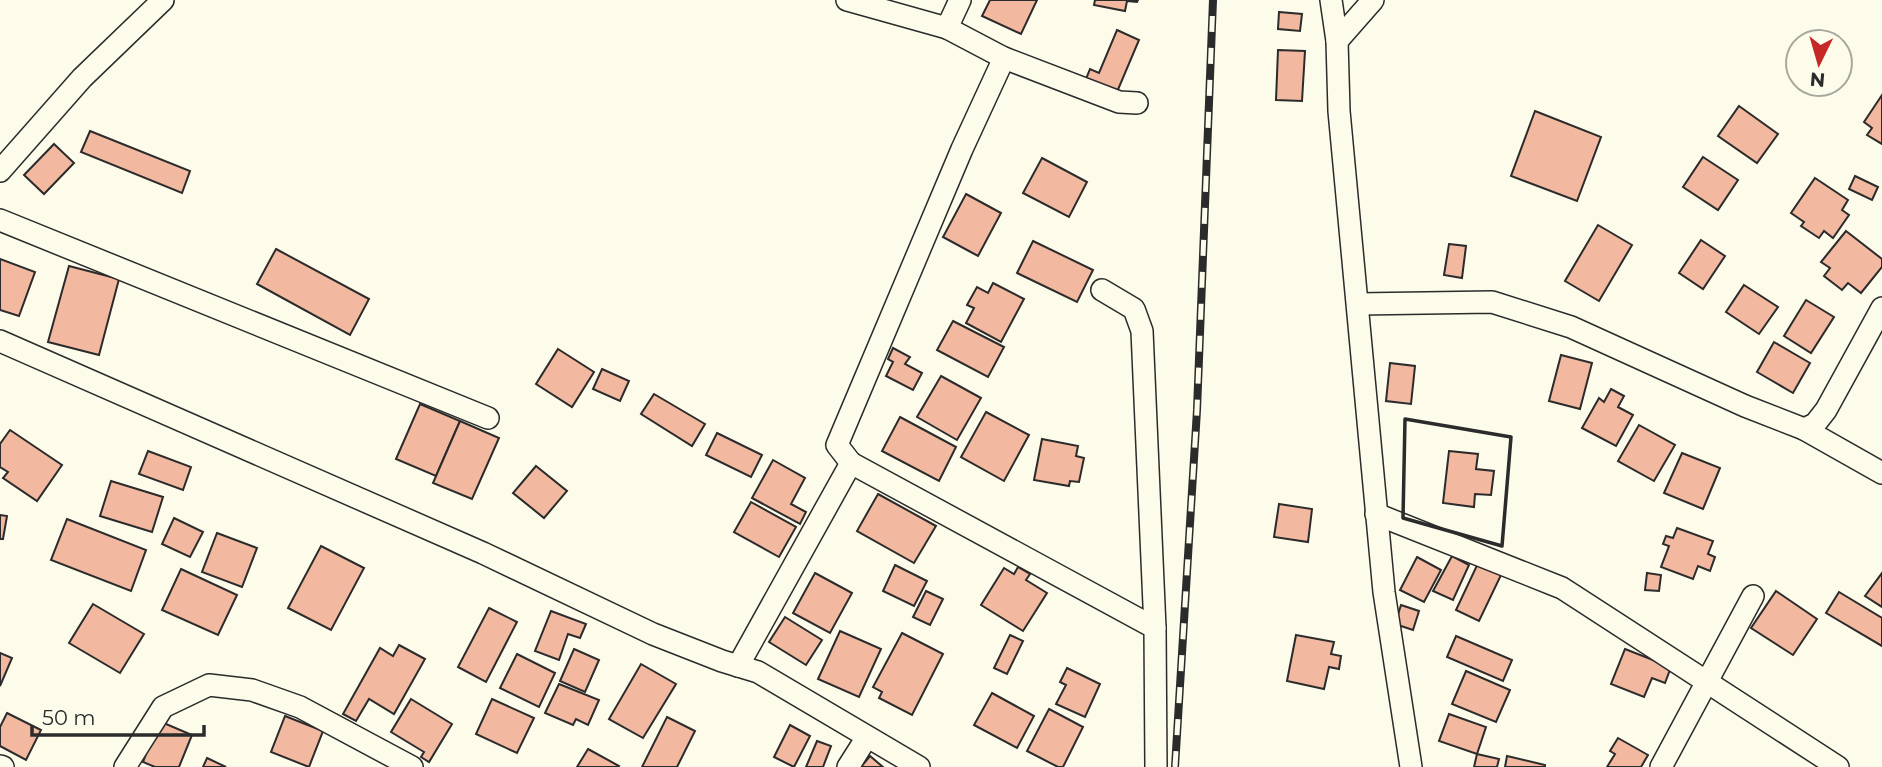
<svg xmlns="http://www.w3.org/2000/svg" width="1882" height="767" viewBox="0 0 1882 767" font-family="Montserrat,sans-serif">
  <rect width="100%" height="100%" fill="#fdfbea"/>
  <g fill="#f2b8a0" stroke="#2b2b2b" stroke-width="2">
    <polygon points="990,0 1037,0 1021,34 982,16"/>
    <polygon points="1095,0 1138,0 1137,2 1127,1 1125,11 1094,5"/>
    <polygon points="1279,12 1302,14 1300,31 1278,29"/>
    <polygon points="1117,30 1139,40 1117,92 1086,79 1090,69 1099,73"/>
    <polygon points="1278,50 1305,51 1302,101 1276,100"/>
    <polygon points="1882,95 1882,144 1867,135 1872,128 1864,122"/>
    <polygon points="1739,106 1778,134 1757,163 1718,136"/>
    <polygon points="1535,111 1601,137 1577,201 1511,176"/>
    <polygon points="90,131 190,171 182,193 81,152"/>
    <polygon points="54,144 74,163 44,194 24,175"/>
    <polygon points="1703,157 1738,180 1718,210 1683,187"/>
    <polygon points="1042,158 1087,182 1069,217 1023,193"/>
    <polygon points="1855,176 1878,187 1872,200 1849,189"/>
    <polygon points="1815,178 1848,200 1842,210 1849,215 1833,238 1824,231 1819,238 1801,226 1804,222 1791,213"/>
    <polygon points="966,194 1001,213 978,256 943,237"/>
    <polygon points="1598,225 1632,245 1599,301 1565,281"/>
    <polygon points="1846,231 1882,259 1882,267 1861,293 1848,283 1842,290 1824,276 1830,268 1821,262"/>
    <polygon points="1701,240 1725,256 1703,289 1679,273"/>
    <polygon points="1033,241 1093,270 1077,302 1017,273"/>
    <polygon points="1449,244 1466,246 1462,278 1444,275"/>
    <polygon points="276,249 369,299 350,335 257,284"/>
    <polygon points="0,259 35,272 19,316 0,310"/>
    <polygon points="69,266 119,279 99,355 48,342"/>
    <polygon points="993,283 1024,299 1001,342 966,323 974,308 967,305 977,287 988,293"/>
    <polygon points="1744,285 1778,307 1759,334 1726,312"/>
    <polygon points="1806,300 1834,317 1811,353 1784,336"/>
    <polygon points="953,321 1004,347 988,377 937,350"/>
    <polygon points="1774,342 1810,363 1793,393 1757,372"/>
    <polygon points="893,348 910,357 905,364 922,373 913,390 886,376 893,362 888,359"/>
    <polygon points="558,349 594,372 572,407 536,384"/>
    <polygon points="1561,355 1592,363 1580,409 1549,401"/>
    <polygon points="1390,363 1415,366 1411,404 1386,401"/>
    <polygon points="602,369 629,381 620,401 593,389"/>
    <polygon points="941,376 981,398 957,440 917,417"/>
    <polygon points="1611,389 1624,396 1618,407 1633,415 1616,446 1582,428 1599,398 1604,402"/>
    <polygon points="654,394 705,424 692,446 641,414"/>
    <polygon points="420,404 460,421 436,476 396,459"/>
    <polygon points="986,412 1029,435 1004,481 961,457"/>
    <polygon points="900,417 956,447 939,481 882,451"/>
    <polygon points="460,421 499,438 472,499 433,483"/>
    <polygon points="1639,425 1675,445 1654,481 1618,461"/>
    <polygon points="10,430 62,465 37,501 3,478 8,472 0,467 0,444"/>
    <polygon points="717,433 762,455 751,477 706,455"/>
    <polygon points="1042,439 1078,446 1076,456 1084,458 1079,482 1070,481 1069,486 1034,480"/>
    <polygon points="148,451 191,467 183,490 139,474"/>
    <polygon points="1449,451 1478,454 1476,469 1494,471 1491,495 1475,494 1474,507 1443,503"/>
    <polygon points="1682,453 1720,468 1703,509 1664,493"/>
    <polygon points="773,460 805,478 791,504 806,512 800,524 752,498"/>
    <polygon points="536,466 567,491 544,518 513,493"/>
    <polygon points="111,481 163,497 152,532 100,516"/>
    <polygon points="878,494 936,526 914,563 857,531"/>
    <polygon points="751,502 796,527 779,557 734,532"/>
    <polygon points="1279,504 1312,509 1308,542 1274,537"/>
    <polygon points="0,515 7,516 3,539 0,539"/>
    <polygon points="174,518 203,532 190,557 162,544"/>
    <polygon points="67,519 146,550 131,591 51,560"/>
    <polygon points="1677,528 1713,541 1708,554 1715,557 1710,571 1698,566 1693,579 1661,567 1669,546 1663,544 1666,536 1673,538"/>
    <polygon points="217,533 257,548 242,587 202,572"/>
    <polygon points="321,546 364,568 331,630 288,608"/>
    <polygon points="1452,556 1469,565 1453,600 1433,591"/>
    <polygon points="1417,557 1441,570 1424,602 1400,590"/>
    <polygon points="1479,561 1502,573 1479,621 1456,610"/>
    <polygon points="895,565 927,581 914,606 883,591"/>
    <polygon points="1018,567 1030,574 1026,580 1047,593 1023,631 981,605 1004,568 1014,574"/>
    <polygon points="181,569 237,595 218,635 162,610"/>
    <polygon points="815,573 852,593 830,633 793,613"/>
    <polygon points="1647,573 1661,575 1659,591 1645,590"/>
    <polygon points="1882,573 1882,607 1865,596"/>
    <polygon points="926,591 943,599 930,625 913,617"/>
    <polygon points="1776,591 1817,619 1793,655 1751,628"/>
    <polygon points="1839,592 1882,618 1882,646 1826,613"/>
    <polygon points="93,604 144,634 120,673 69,643"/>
    <polygon points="1401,605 1419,611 1413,630 1395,624"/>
    <polygon points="489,608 517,622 486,682 458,667"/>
    <polygon points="551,611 586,624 580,638 568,634 559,660 535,651"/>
    <polygon points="785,617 822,640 806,665 769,642"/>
    <polygon points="840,631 881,649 859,697 818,679"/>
    <polygon points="902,633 943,654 912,715 879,698 882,692 873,687"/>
    <polygon points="1010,635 1023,641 1007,674 994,668"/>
    <polygon points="1296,635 1334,642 1331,654 1341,656 1339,669 1329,667 1324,689 1287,681"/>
    <polygon points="1456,636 1512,660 1503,681 1447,657"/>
    <polygon points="399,645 425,659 394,714 369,699 356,721 343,714 380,648 393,656"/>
    <polygon points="574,649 599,660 585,692 560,681"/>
    <polygon points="1625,649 1671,667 1665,683 1652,678 1644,697 1611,684"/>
    <polygon points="0,653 12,658 0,686"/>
    <polygon points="517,654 555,673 539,707 500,688"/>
    <polygon points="641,664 676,684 643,738 609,719"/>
    <polygon points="1067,668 1100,684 1085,717 1056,704 1066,685 1060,682"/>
    <polygon points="1466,671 1510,690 1496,722 1452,704"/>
    <polygon points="559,684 599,700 588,725 576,719 573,725 545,713"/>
    <polygon points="992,693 1034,716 1017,748 974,725"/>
    <polygon points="411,699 452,724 429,762 421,757 424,752 391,732"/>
    <polygon points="492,699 534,718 517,753 476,734"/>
    <polygon points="1049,709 1083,727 1063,767 1058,767 1027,751"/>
    <polygon points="7,713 41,730 26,760 0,746 0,727"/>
    <polygon points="1449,714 1486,727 1477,754 1439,741"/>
    <polygon points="285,716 323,731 309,767 271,752"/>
    <polygon points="667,717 695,731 677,767 642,767"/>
    <polygon points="159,721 192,735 179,767 155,767 143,762"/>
    <polygon points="790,725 810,736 794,767 774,757"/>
    <polygon points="1618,738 1648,755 1641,767 1607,767 1615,754 1610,751"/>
    <polygon points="817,741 831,746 823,767 806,767"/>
    <polygon points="588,749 619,766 618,767 577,767"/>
    <polygon points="1477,754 1499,759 1497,767 1474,767"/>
    <polygon points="870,756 883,767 861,767"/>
    <polygon points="1507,756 1545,765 1545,767 1505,767"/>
    <polygon points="207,758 226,767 203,767"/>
  </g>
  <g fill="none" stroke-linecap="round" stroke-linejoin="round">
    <defs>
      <g id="minor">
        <polyline points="847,0 947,28 1004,58 1119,102 1137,103"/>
        <polyline points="1331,0 1337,41 1339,111 1384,592 1411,767"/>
        <polyline points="947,28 960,0"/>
        <polyline points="1337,41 1373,0"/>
        <polyline points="0,171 82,78 163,0"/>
        <polyline points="0,220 488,418"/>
        <polyline points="1102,290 1134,309 1142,331 1155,628"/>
        <polyline points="1358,304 1492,302 1571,327 1745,406 1804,429 1815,424 1826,410 1882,308"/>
        <polyline points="0,341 483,553 653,634 722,661 758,672 919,767"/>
        <polyline points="1804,429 1882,473"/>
        <polyline points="851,463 837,445 962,149 1004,58"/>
        <polyline points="1376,514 1562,588 1838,767"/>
        <polyline points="738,666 851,463 1155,628 1156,767"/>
        <polyline points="0,766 3,767"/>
        <polyline points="125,767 163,707 209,685 252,690 300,707 412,767"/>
        <polyline points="848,767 867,737"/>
        <polyline points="1661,767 1753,596"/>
      </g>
    </defs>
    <use href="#minor" stroke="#2b2b2b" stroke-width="24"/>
    <use href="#minor" stroke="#fdfbea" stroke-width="21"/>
    <defs>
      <polyline id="rail" points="1175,767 1197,410 1213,0"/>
    </defs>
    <use href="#rail" stroke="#2b2b2b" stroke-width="8"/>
    <use href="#rail" stroke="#fdfbea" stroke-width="5" stroke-dasharray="16" stroke-linecap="butt"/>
    <polygon stroke="#2b2b2b" stroke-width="3.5" points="1405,419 1511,437 1502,546 1403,518"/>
  </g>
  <g transform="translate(1819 63) rotate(185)"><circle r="33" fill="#fdfbea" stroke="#a9a89e" stroke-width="2"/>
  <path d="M0-5L12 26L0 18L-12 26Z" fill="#c62828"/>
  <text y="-10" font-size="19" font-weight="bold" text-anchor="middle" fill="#2b2b2b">N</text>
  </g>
  <path d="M32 725v10h172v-10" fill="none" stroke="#2b2b2b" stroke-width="3.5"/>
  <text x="42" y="725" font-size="21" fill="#2b2b2b" stroke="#fdfbea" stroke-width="5" paint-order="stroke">50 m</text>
</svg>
